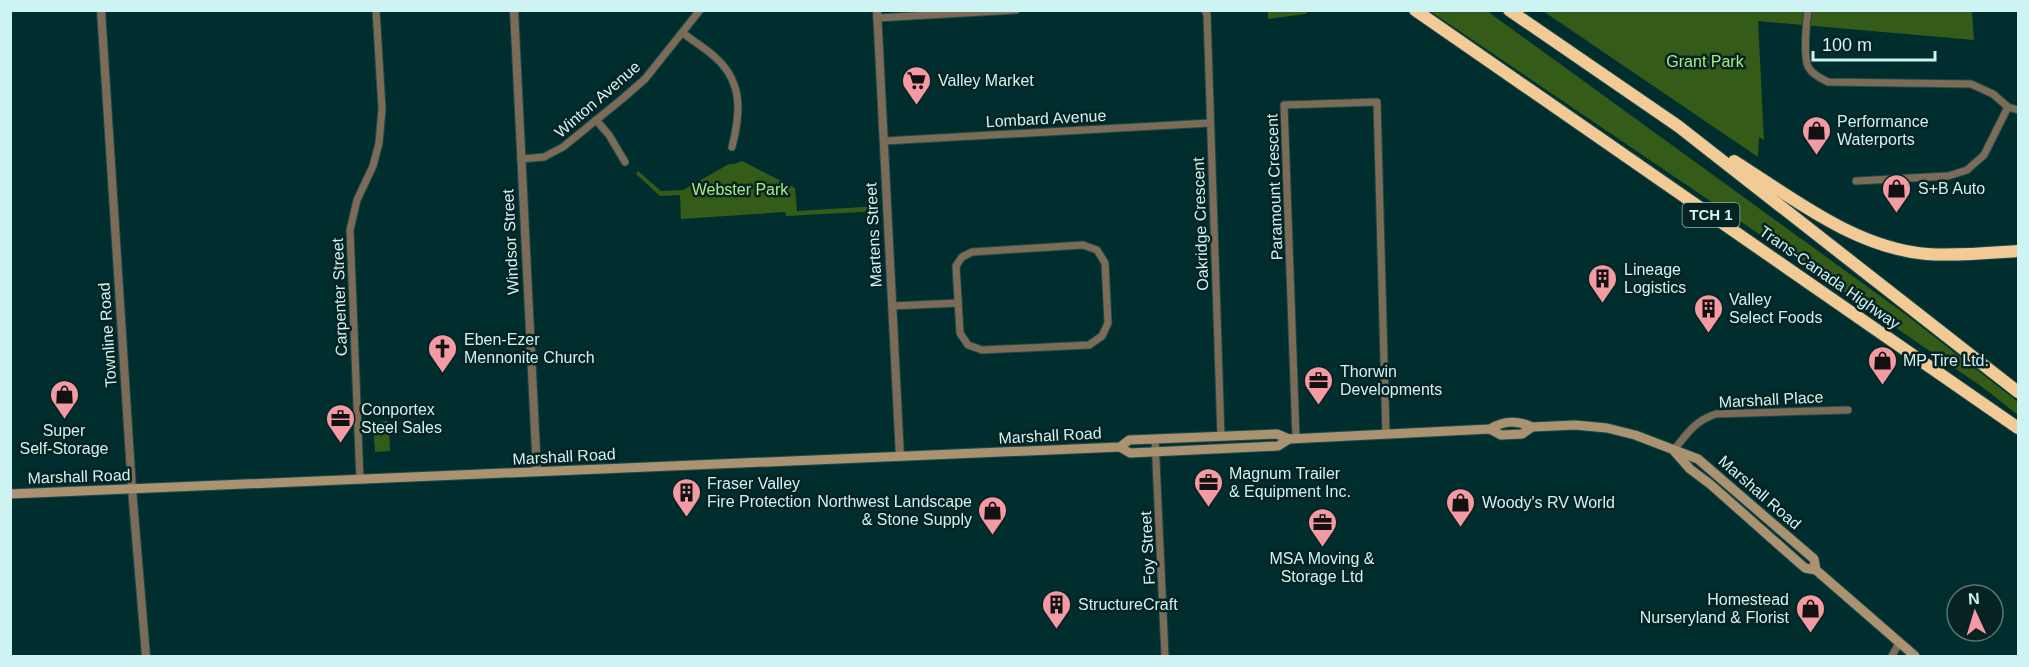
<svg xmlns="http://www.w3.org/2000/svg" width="2029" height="667" viewBox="0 0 2029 667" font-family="Helvetica,sans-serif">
  <rect width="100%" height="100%" fill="#002e2e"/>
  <g fill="#355b19">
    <polygon points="1268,11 1268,10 1309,11 1305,14 1268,19"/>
    <polygon points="1430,11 1487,11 1905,314 2018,402 2018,415 1985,389 1787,253"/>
    <polygon points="1543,11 1972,11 1974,40 1758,21 1764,140 1759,137 1758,157"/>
    <polygon points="742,161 795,188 797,211 880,206 880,211 786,216 785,212 681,219 680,195 660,196 636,174 638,171 661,191 683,190 729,164 734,164"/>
    <polygon points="389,421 390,451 375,452 373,422"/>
  </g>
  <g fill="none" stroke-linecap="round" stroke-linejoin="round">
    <defs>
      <g id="minor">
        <polyline points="1205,10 1207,15 1221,436"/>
        <path d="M1808,10c-2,14 -4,40 -1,54 3,9 13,14 21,18l143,2 22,10 15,13 10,3"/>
        <polyline points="877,18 1016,10"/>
        <path d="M683,33c11,9 24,16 34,26 27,25 23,57 15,88"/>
        <polyline points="596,120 609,135 625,162"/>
        <polyline points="884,141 1210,123"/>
        <polyline points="521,159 544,157 563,147 622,99 645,79 700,10"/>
        <polyline points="1856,181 1948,176 1967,170 1984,155 2008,107"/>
        <polygon points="1083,245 1097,250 1105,263 1108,323 1102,336 1089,345 982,350 968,345 960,333 956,266 962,257 972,252"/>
        <polyline points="892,306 958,303"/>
        <polyline points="1296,438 1284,105 1377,102 1386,434"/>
        <polyline points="1155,439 1165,656"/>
        <path d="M1673,451c14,-17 21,-30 43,-37l132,-4"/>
        <polyline points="360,480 350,230 357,200 373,166 379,143 382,109 376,10"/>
        <polyline points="1892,656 1899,643"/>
      </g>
      <g id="tertiary">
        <polyline points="101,10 132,489 146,656"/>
        <polyline points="514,10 537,472"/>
        <polyline points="877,10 900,457"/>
      </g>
      <g id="secondary">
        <path d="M1490,429c14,-9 27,-9 42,-2"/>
        <polyline points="1120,447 1130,453 1278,446 1289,439"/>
        <polyline points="1675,452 1690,469 1710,484 1805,568 1816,570 1915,656"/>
        <polyline points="10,494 1120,447 1129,440 1277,434 1289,439 1490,429 1501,435 1522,434 1532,427 1575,425 1607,428 1635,435 1698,459 1814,559 1816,570"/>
      </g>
      <g id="motorway">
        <polyline points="1415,10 2018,428"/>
        <polyline points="1509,10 1678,126 2018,392"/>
        <path d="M1734,161c59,37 121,87 193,93 30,2 61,-1 91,-3"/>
      </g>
    </defs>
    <use href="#minor" stroke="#1d4a4a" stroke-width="9"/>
    <use href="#tertiary" stroke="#1d4a4a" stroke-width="10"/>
    <use href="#secondary" stroke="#1d4a4a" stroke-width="11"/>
    <use href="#motorway" stroke="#1d4a4a" stroke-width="14"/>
    <use href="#minor" stroke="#7b6b57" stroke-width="7"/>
    <use href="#tertiary" stroke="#7b6b57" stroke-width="8"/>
    <use href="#secondary" stroke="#ab9271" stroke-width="9"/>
    <use href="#motorway" stroke="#f1ca96" stroke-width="12"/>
  </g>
  <defs>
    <symbol id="supermarket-pin" viewBox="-11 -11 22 30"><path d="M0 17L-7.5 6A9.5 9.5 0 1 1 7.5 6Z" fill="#f49aa2" stroke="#072222"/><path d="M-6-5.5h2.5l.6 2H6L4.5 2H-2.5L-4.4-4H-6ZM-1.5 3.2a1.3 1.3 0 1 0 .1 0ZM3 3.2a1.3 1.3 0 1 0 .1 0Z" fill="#111"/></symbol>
    <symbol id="shop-pin" viewBox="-11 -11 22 30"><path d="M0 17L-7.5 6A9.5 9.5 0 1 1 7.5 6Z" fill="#f49aa2" stroke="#072222"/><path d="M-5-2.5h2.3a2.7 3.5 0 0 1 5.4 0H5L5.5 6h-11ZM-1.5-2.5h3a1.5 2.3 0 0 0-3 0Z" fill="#111"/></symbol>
    <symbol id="building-pin" viewBox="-11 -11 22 30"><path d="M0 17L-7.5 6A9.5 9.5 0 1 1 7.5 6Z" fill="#f49aa2" stroke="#072222"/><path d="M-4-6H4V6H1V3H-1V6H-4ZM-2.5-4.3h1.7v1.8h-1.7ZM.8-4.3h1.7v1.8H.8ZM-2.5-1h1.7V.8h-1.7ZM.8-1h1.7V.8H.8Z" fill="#111"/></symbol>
    <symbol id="church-pin" viewBox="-11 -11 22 30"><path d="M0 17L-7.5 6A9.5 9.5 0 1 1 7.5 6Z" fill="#f49aa2" stroke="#072222"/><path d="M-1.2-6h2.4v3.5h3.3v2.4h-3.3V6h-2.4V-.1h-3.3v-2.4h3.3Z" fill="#111"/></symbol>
    <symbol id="office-pin" viewBox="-11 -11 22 30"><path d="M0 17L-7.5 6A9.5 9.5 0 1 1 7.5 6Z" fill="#f49aa2" stroke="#072222"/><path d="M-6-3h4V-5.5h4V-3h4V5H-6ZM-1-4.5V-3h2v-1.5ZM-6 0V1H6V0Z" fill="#111"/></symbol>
  </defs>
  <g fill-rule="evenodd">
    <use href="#supermarket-pin" x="900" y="64" width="33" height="45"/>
    <use href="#shop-pin" x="1800" y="114" width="33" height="45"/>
    <use href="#shop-pin" x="1880" y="172" width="33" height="45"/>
    <use href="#building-pin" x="1586" y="262" width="33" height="45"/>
    <use href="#building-pin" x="1692" y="292" width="33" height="45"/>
    <use href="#church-pin" x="426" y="332" width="33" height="45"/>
    <use href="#shop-pin" x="1866" y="344" width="33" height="45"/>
    <use href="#office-pin" x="1302" y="364" width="33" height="45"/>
    <use href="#shop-pin" x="48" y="378" width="33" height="45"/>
    <use href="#office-pin" x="324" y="402" width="33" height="45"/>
    <use href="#office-pin" x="1192" y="466" width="33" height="45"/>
    <use href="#building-pin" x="670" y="476" width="33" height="45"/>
    <use href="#shop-pin" x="1444" y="486" width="33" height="45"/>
    <use href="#shop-pin" x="976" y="494" width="33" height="45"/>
    <use href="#office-pin" x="1306" y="506" width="33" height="45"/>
    <use href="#building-pin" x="1040" y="588" width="33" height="45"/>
    <use href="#shop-pin" x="1794" y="592" width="33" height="45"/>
  </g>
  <g text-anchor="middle" stroke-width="5" stroke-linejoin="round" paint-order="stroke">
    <rect fill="#072222" stroke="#92b5b4" stroke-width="1.5" x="1682.5" y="203" width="57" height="24" rx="4.5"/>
    <g font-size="15" font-weight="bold" fill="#cdf4f3">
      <text x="1711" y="220">TCH 1</text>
    </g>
    <g font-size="16" fill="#a9eb80" stroke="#072222">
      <text x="1705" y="67">Grant Park</text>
      <text x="740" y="195">Webster Park</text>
    </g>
    <g font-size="16" fill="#cdf4f3" stroke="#072222" text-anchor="start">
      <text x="938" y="86">Valley Market</text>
      <text x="1837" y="127">Performance<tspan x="1837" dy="18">Waterports</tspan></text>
      <text x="1918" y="194">S+B Auto</text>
      <text x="1624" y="275">Lineage<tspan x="1624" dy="18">Logistics</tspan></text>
      <text x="1729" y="305">Valley<tspan x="1729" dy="18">Select Foods</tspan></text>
      <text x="464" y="345">Eben-Ezer<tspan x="464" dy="18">Mennonite Church</tspan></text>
      <text x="1903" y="366">MP Tire Ltd.</text>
      <text x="1340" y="377">Thorwin<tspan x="1340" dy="18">Developments</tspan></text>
      <text x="361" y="415">Conportex<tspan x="361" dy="18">Steel Sales</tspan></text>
      <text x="64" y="436" text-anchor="middle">Super<tspan x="64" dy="18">Self-Storage</tspan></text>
      <text x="1229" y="479">Magnum Trailer<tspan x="1229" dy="18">&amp; Equipment Inc.</tspan></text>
      <text x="707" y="489">Fraser Valley<tspan x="707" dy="18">Fire Protection</tspan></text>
      <text x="972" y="507" text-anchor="end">Northwest Landscape<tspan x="972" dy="18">&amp; Stone Supply</tspan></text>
      <text x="1482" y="508">Woody's RV World</text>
      <text x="1322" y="564" text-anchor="middle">MSA Moving &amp;<tspan x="1322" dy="18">Storage Ltd</tspan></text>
      <text x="1789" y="605" text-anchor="end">Homestead<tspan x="1789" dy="18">Nurseryland &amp; Florist</tspan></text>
      <text x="1078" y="610">StructureCraft</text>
    </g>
    <g font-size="16" fill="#cdf4f3" stroke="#072222">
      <text transform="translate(597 99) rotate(-41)" y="6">Winton Avenue</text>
      <text transform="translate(1046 118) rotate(-3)" y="6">Lombard Avenue</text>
      <text transform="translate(1274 187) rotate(-92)" y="6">Paramount Crescent</text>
      <text transform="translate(1200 224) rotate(-92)" y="6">Oakridge Crescent</text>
      <text transform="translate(873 235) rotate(-93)" y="6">Martens Street</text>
      <text transform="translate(510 242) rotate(-93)" y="6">Windsor Street</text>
      <text transform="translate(1830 277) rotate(35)" y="6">Trans-Canada Highway</text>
      <text transform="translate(339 297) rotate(-92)" y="6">Carpenter Street</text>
      <text transform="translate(107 335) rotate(-94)" y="6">Townline Road</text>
      <text transform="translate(1771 399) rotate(-3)" y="6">Marshall Place</text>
      <text transform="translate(1050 435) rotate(-3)" y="6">Marshall Road</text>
      <text transform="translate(564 456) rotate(-3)" y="6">Marshall Road</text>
      <text transform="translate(79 476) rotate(-2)" y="6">Marshall Road</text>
      <text transform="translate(1760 492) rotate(41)" y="6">Marshall Road</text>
      <text transform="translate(1147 548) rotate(-93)" y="6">Foy Street</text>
    </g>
  </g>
  <rect width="2029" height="667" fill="none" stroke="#cdf4f3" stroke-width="24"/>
  <g transform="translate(1975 613) rotate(356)"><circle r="28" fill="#072222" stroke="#567676" stroke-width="1.5"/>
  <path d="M0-4.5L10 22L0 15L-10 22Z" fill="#f49aa2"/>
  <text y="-9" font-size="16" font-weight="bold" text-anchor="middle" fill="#cdf4f3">N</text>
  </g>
  <path d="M1813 51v9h122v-9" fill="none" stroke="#cdf4f3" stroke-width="3"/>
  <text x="1822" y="51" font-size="18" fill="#cdf4f3" stroke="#072222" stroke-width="4.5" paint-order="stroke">100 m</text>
</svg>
